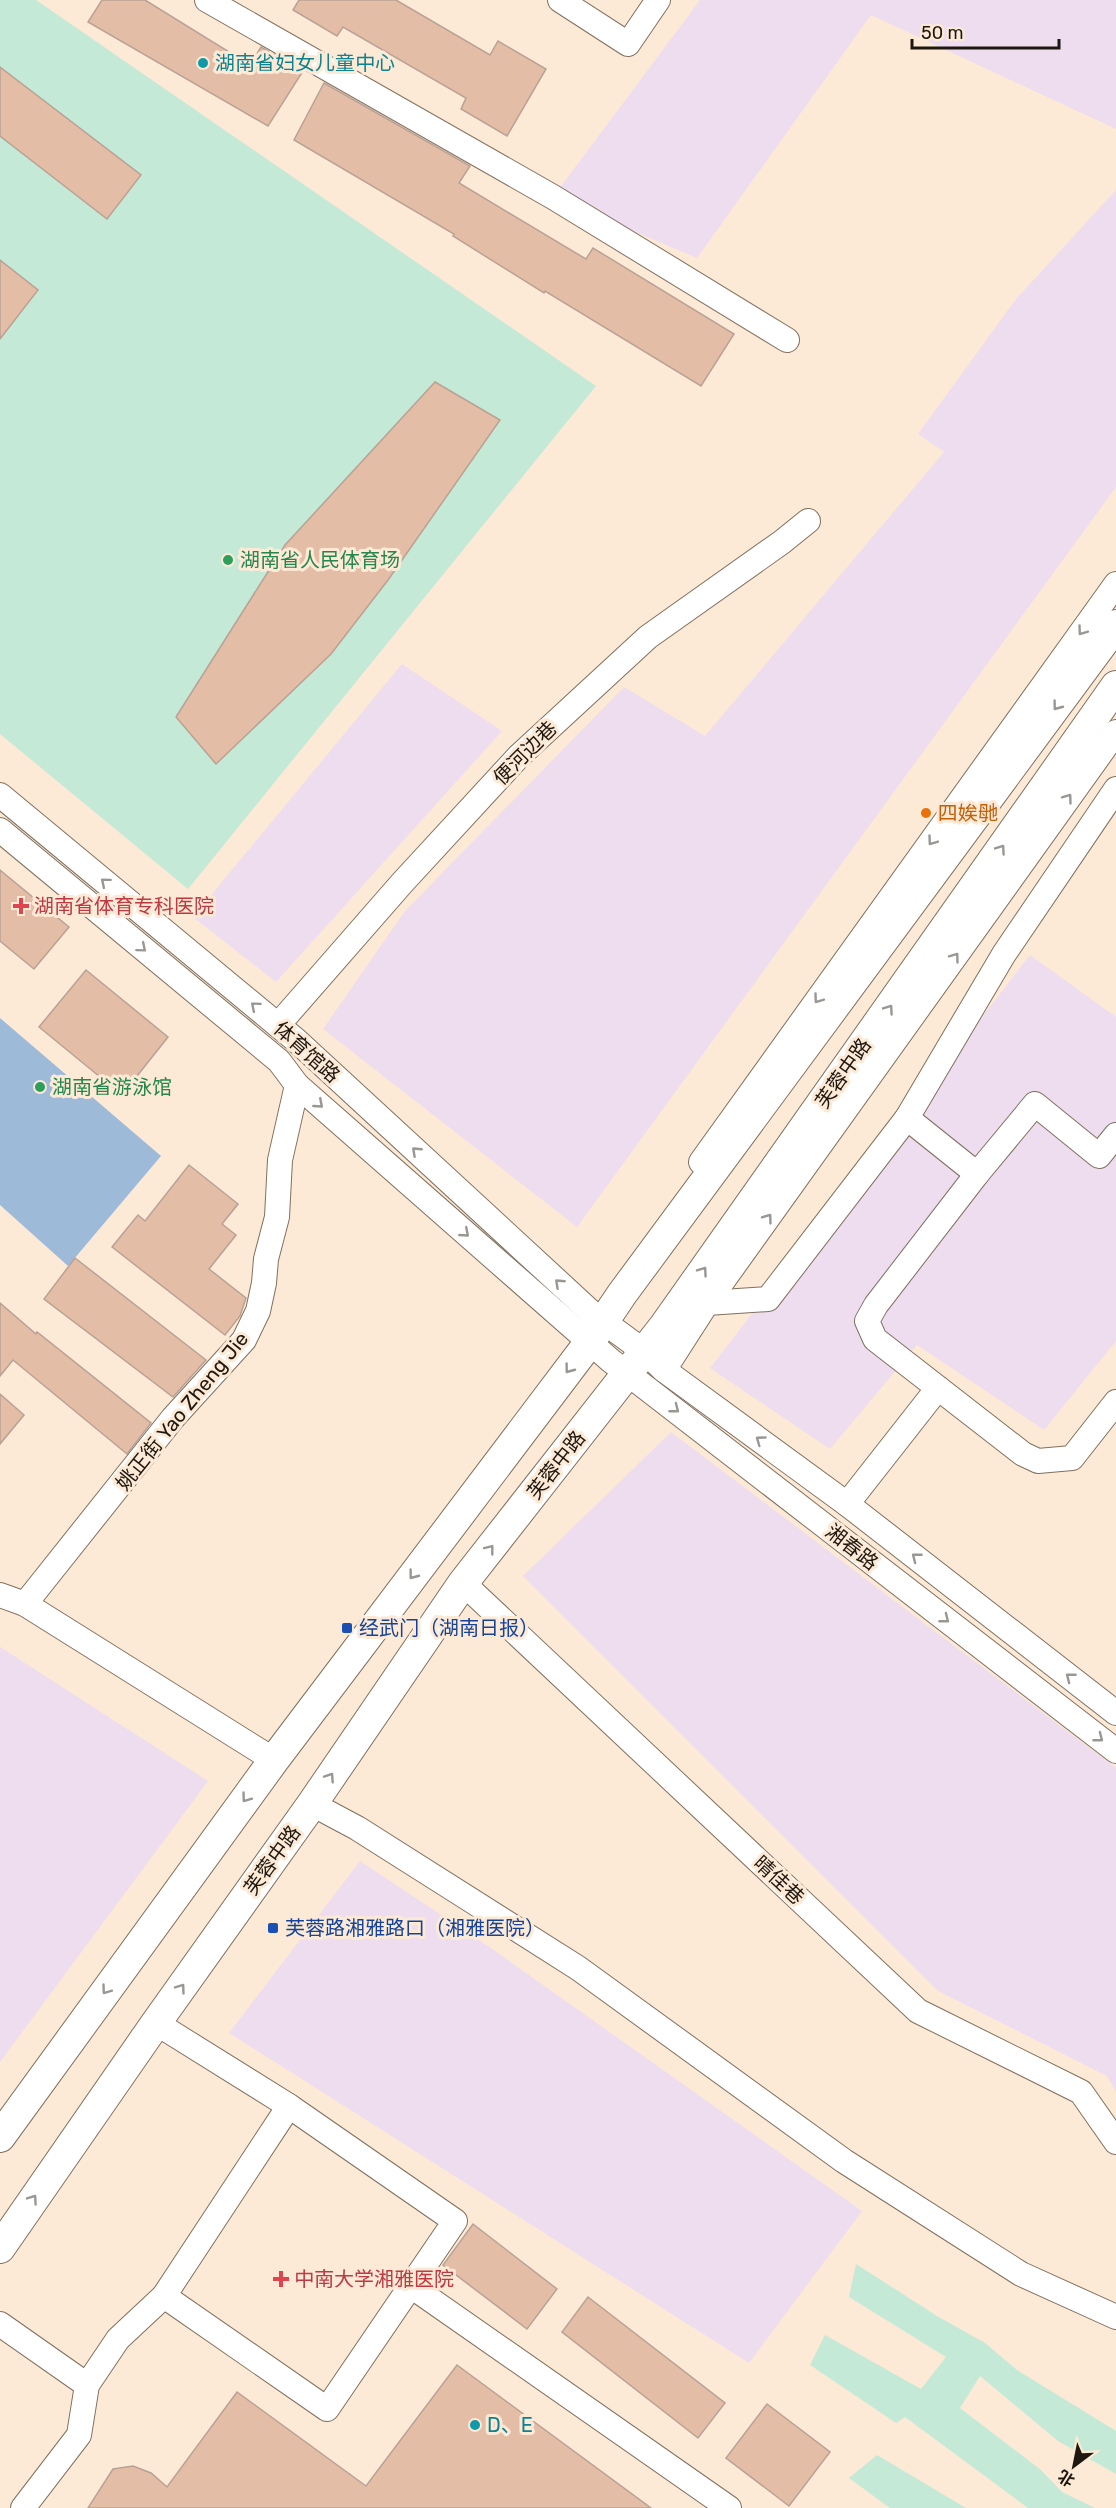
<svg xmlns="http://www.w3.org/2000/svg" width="1116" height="2508" viewBox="0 0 1116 2508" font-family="Rubik,'Noto Sans SC',sans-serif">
  <rect width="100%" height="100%" fill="#fcead6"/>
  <g fill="#edddef">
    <polygon points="700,0 1116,0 1116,129 871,15 697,258 553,197"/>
    <polygon points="1116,190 1116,487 577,1227 323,1029 405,911 624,687 705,736 944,452 918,434 1016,299"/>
    <polygon points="402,664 502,731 276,982 193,917"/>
    <polygon points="1030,955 1116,1017 1116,1341 1044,1430 917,1345 830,1449 710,1368"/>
    <polygon points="671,1432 1116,1768 1116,2092 1107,2076 938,1991 523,1576"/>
    <polygon points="0,1647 208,1781 0,2062"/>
    <polygon points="360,1861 488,1946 862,2211 749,2363 229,2033"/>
  </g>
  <g fill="#c4e9d6">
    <polygon points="0,0 36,0 596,386 188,889 0,734"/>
    <polygon points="856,2264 937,2316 985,2343 1017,2370 1116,2431 1116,2474 1058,2441 980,2376 960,2408 1041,2470 1062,2492 1095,2508 1028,2508 905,2417 896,2423 810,2365 825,2335 921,2389 946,2357 849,2297"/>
    <polygon points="877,2455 966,2508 890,2508 849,2478"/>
  </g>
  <polygon fill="#9ebad9" points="0,1018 161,1156 68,1266 0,1205"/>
  <g fill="#e4bda7" stroke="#b9a295" stroke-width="1.5">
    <polygon points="102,0 145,0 250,65 261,47 303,71 268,126 88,22"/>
    <polygon points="299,0 396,0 490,55 498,41 546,69 507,136 461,109 466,98 343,27 337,36 293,10"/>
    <polygon points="0,67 141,175 107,219 0,136"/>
    <polygon points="324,83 470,166 459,183 586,259 593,248 734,334 701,386 545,291 544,293 453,236 454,234 294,140"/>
    <polygon points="0,260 38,290 0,339"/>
    <polygon points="435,382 500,420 388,580 331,654 216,764 176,717 285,545"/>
    <polygon points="0,870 69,927 34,969 0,941"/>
    <polygon points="86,970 168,1037 122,1095 39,1027"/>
    <polygon points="189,1165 238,1204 222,1224 236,1235 209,1269 246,1298 240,1316 225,1335 112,1247 138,1215 145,1221"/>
    <polygon points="75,1258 206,1360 173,1397 44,1299"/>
    <polygon points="0,1303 36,1334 37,1332 151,1423 127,1454 13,1360 0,1376"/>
    <polygon points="0,1394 24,1415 0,1444"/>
    <polygon points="473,2224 557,2289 527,2329 443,2265"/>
    <polygon points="588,2297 725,2403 698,2438 562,2332"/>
    <polygon points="457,2365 651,2508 88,2508 113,2469 133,2466 151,2473 167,2487 237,2392 366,2486"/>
    <polygon points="767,2404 830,2452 789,2506 726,2458"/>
  </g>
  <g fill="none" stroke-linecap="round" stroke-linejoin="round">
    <defs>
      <g id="minor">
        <polyline points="207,0 553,197 787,340"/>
        <polyline points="560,0 628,44 658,0"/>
        <polyline points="0,795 297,1041 593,1314 645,1352 664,1370 847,1504 1116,1713"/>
        <polyline points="0,830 279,1061 297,1085 610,1360 1116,1751"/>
        <polyline points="278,1025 402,883 519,756 648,637 782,542 808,521"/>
        <polyline points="907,1118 977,1174"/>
        <polyline points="1116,1135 1099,1156 1035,1104 977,1174 876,1305 867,1321 875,1339 1023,1454 1038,1461 1072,1458 1116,1402"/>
        <polyline points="701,1162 1116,584"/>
        <polyline points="707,1303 768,1299 907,1118 1004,954 1116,789"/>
        <polyline points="664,1370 707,1303 1116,732"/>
        <polyline points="847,1504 938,1388"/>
        <polyline points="463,1583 918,2011 1081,2092 1116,2142"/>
        <polyline points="0,1595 25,1604 274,1760"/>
        <polyline points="25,1604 173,1418 244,1340 258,1311 264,1283 266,1259 277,1217 280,1160 297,1085"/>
        <polyline points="312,1804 357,1828 578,1968 844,2161 1021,2274 1116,2317"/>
        <polyline points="156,2023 289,2106 455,2221 327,2409 164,2296"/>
        <polyline points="411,2286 729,2508"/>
        <polyline points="0,2324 87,2385"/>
        <polyline points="23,2508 79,2435 87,2385 118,2339 164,2296 289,2106"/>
      </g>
      <g id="major">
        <polyline points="0,2137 274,1760 589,1343 622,1294 1116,625"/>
        <polyline points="0,2248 156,2023 312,1804 463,1583 665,1325 1116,686"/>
      </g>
    </defs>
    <use href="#minor" stroke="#80705f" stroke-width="26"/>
    <use href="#major" stroke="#80705f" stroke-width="32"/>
    <use href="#minor" stroke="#fff" stroke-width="24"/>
    <use href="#major" stroke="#fff" stroke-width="30"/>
  </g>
  <defs><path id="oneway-chevron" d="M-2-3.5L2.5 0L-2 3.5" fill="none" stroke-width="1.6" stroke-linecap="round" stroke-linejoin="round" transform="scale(1.5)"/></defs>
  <g stroke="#9a9793">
    <use href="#oneway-chevron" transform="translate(1082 631) rotate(126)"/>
    <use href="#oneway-chevron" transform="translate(1057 706) rotate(127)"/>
    <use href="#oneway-chevron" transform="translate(1068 798) rotate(-54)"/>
    <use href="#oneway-chevron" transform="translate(932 841) rotate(126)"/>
    <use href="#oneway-chevron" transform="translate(1001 849) rotate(-55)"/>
    <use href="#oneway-chevron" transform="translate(105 882) rotate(-140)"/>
    <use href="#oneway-chevron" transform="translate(142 948) rotate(40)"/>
    <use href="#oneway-chevron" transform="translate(955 957) rotate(-54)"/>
    <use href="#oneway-chevron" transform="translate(818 999) rotate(126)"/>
    <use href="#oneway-chevron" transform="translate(255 1006) rotate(-140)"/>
    <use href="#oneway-chevron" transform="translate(889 1009) rotate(-55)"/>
    <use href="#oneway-chevron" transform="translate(319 1104) rotate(41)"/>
    <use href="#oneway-chevron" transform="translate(416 1151) rotate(-137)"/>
    <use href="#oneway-chevron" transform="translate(768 1218) rotate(-54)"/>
    <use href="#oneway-chevron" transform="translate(465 1233) rotate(41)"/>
    <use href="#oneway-chevron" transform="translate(703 1271) rotate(-55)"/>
    <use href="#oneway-chevron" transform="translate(559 1283) rotate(-137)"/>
    <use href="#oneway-chevron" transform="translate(569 1369) rotate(127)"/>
    <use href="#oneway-chevron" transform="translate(675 1409) rotate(38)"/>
    <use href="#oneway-chevron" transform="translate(760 1440) rotate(-144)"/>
    <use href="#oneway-chevron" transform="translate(490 1549) rotate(-52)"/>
    <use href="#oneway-chevron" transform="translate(916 1557) rotate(-142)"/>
    <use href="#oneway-chevron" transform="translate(413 1575) rotate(127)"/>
    <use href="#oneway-chevron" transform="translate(945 1619) rotate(38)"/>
    <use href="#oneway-chevron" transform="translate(1070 1677) rotate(-142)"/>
    <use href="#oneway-chevron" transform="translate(1099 1738) rotate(38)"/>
    <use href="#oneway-chevron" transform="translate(330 1777) rotate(-56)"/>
    <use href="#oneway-chevron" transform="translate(246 1798) rotate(126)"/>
    <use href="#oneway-chevron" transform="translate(181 1988) rotate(-54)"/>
    <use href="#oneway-chevron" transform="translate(106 1990) rotate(126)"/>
    <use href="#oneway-chevron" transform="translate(33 2199) rotate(-55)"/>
  </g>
  <g fill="#0f9aa8" stroke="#fcead6" stroke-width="2">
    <circle cx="203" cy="63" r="6"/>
    <circle cx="475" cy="2425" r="6"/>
  </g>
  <g fill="#2e9e5b" stroke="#fcead6" stroke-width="2">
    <circle cx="228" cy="560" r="6"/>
    <circle cx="40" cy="1087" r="6"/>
  </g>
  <circle fill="#e8710a" stroke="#fcead6" stroke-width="2" cx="926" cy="813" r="6"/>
  <g fill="#e0444e" stroke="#fcead6" stroke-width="2">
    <path d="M18 897h6v6h6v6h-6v6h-6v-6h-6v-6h6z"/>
    <path d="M278 2270h6v6h6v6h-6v6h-6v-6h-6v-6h6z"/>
  </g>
  <g fill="#1a4fb4" stroke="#fcead6" stroke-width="2">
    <rect x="341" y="1622" width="12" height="12" rx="3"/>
    <rect x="267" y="1922" width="12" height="12" rx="3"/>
  </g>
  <g text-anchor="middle" stroke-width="6" stroke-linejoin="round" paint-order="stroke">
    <g font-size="20" fill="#0d838f" stroke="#fcead6" text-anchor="start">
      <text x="215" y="70">湖南省妇女儿童中心</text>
      <text x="487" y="2432">D、E</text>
    </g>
    <g font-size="20" fill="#27864d" stroke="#fcead6" text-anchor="start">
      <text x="240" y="567">湖南省人民体育场</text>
      <text x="52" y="1094">湖南省游泳馆</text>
    </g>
    <g font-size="20" fill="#1e1710" stroke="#fcead6">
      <text transform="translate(525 753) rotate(-45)" y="7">便河边巷</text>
      <text transform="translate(307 1052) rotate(42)" y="7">体育馆路</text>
      <text transform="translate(843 1073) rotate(-55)" y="7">芙蓉中路</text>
      <text transform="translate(182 1411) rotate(-51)" y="7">姚正街 Yao Zheng Jie</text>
      <text transform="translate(556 1465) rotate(-52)" y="7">芙蓉中路</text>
      <text transform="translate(852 1547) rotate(38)" y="7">湘春路</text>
      <text transform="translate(272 1860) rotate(-54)" y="7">芙蓉中路</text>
      <text transform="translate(779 1880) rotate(43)" y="7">晴佳巷</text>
    </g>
    <g font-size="20" fill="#c56008" stroke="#fcead6" text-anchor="start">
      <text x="938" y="820">四娭毑</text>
    </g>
    <g font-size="20" fill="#be3a42" stroke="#fcead6" text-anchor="start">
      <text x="34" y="913">湖南省体育专科医院</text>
      <text x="294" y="2286">中南大学湘雅医院</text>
    </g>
    <g font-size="20" fill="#164399" stroke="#fcead6" text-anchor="start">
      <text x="359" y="1635">经武门（湖南日报）</text>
      <text x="285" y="1935">芙蓉路湘雅路口（湘雅医院）</text>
    </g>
  </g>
  <g transform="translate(1074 2466) rotate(212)" stroke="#fcead6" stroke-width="4.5" paint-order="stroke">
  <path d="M0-4.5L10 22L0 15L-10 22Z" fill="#1e1710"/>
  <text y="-9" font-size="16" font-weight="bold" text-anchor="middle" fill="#1e1710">北</text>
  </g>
  <path d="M912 39v9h147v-9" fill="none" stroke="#1e1710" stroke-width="3"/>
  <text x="921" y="39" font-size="18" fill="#1e1710" stroke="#fcead6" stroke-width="4.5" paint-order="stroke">50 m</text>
</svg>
